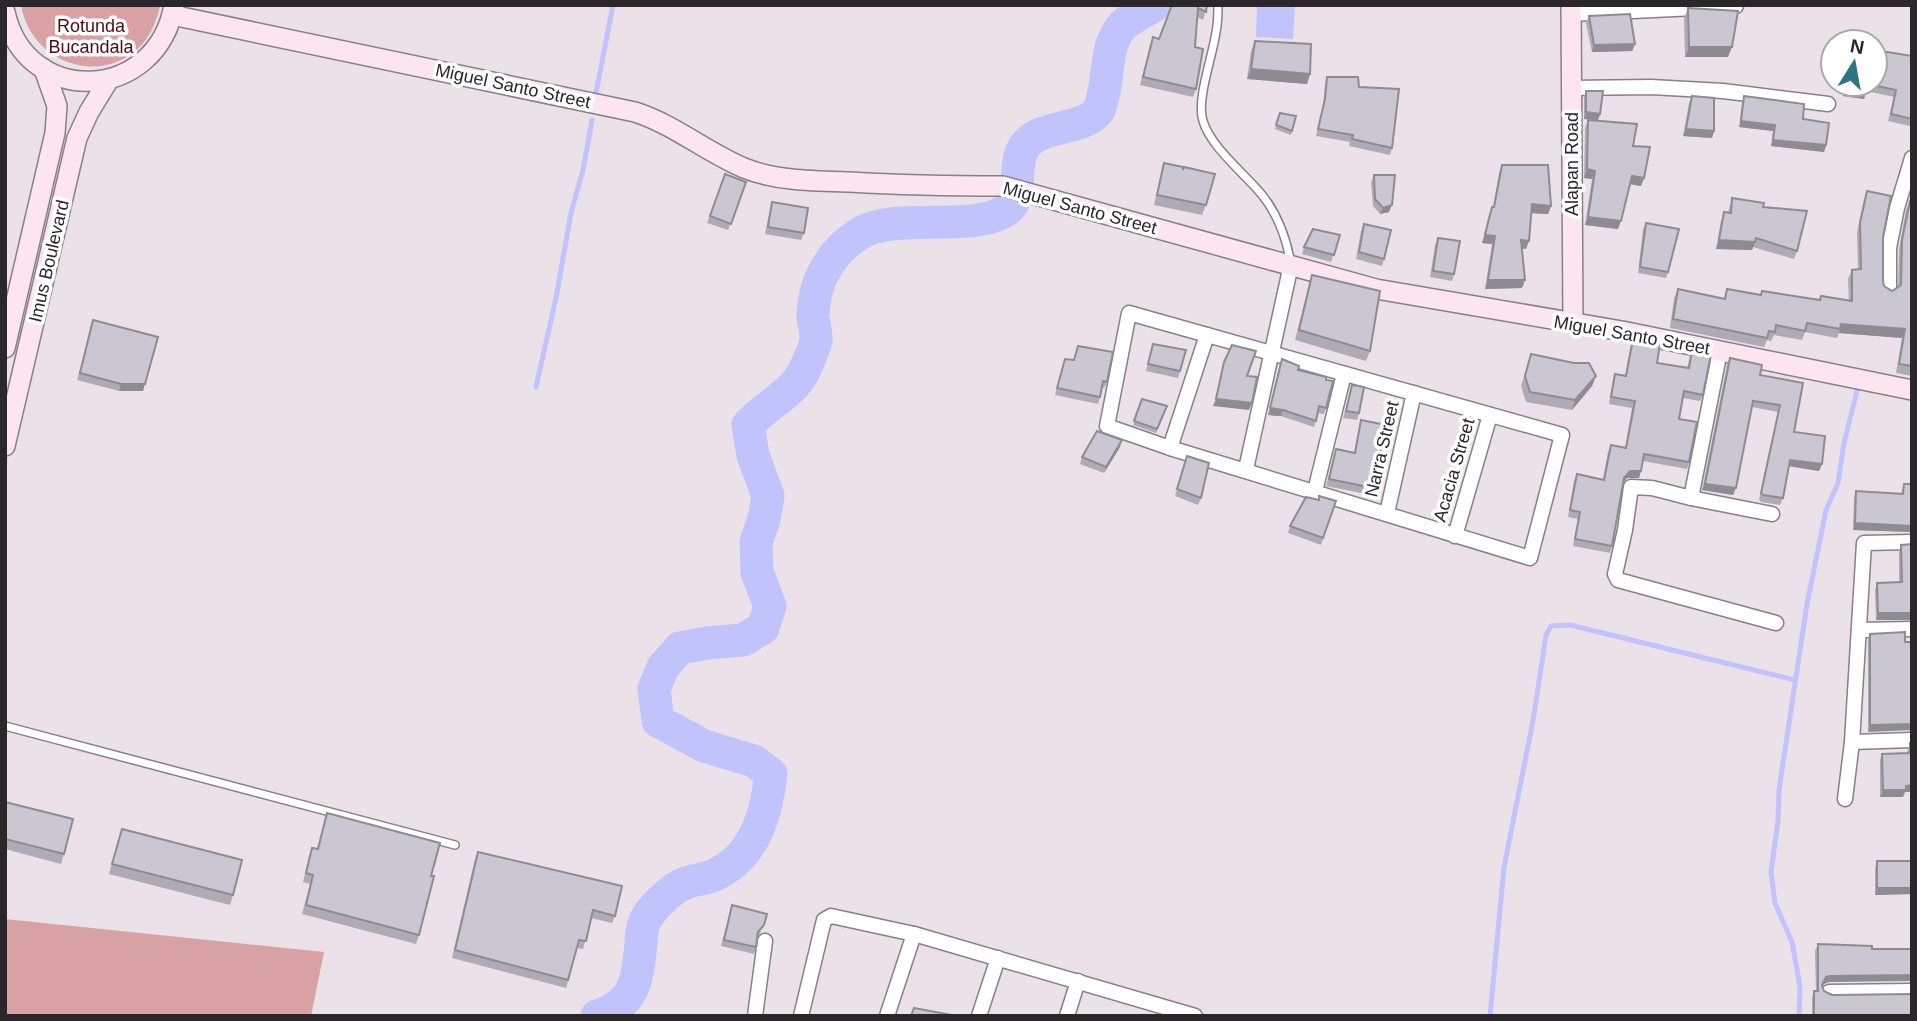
<svg xmlns="http://www.w3.org/2000/svg" width="1917" height="1021" viewBox="0 0 1917 1021" font-family="Arial,sans-serif">
  <rect width="100%" height="100%" fill="#eae1e9"/>
  <g fill="#d8a2a4">
    <path d="M21,5h139v1c-3,12 -7,24 -15,35 -39,48 -114,24 -124,-36z"/>
    <polygon points="5,919 324,952 311,1016 5,1016"/>
  </g>
  <polygon fill="#c0c3fc" points="1257,5 1295,5 1293,39 1256,37"/>
  <g fill="none" stroke-linecap="round" stroke-linejoin="round">
    <g stroke="#c0c3fc" stroke-width="5">
      <polyline points="595,98 613,5"/>
      <polyline points="536,387 556,298 571,213 583,170 592,120"/>
      <polyline points="1490,1016 1504,867 1533,721 1546,635 1551,626 1570,625 1795,680"/>
      <polyline points="1799,1016 1800,986 1792,942 1775,903 1771,872 1778,821 1779,790 1807,604 1826,510 1838,483 1844,443 1857,391"/>
    </g>
    <path stroke="#c0c3fc" stroke-width="33" d="M597,1016c39,-13 40,-35 44,-72 0,-10 2,-22 8,-30 8,-11 25,-27 37,-31 8,-3 18,-4 26,-7 43,-18 54,-61 59,-102l-17,-13 -50,-15 -46,-25 -4,-32 9,-22 17,-19 27,-5 36,-3 20,-12 7,-22 -13,-34 -1,-30 8,-23 4,-23 -15,-41 -5,-30c17,-20 46,-31 57,-56 3,-8 10,-20 11,-29 1,-9 -4,-18 -3,-27 2,-33 18,-61 46,-79 38,-24 119,1 150,-26 13,-11 4,-44 15,-61 16,-24 59,-15 75,-37 0,0 3,-9 3,-10 8,-25 2,-54 21,-75 9,-8 22,-13 32,-20"/>
    <defs>
      <g id="lane">
        <path d="M1218,5c0,9 0,18 -2,27 -3,23 -20,68 -13,89 7,24 37,49 53,67 20,21 30,48 35,76"/>
        <polyline points="5,726 455,845"/>
      </g>
      <g id="street">
        <polyline points="1571,14 1736,6"/>
        <polyline points="1571,88 1651,87 1723,91 1828,104"/>
        <polyline points="1889,290 1889,248 1897,208 1912,158"/>
        <polygon points="1129,313 1562,435 1530,558 1170,448 1107,426"/>
        <polyline points="1720,351 1691,498 1772,514"/>
        <polyline points="1170,448 1207,335"/>
        <polyline points="1246,469 1291,265"/>
        <polyline points="1315,491 1344,374"/>
        <polyline points="1691,498 1652,488 1631,487 1625,530 1615,574 1618,580 1776,623"/>
        <polyline points="1387,513 1414,393"/>
        <polyline points="1455,536 1490,415"/>
        <polyline points="1859,630 1912,629"/>
        <polyline points="1852,742 1912,740"/>
        <polyline points="1845,799 1852,742 1864,543 1912,542"/>
        <polyline points="1829,992 1912,991"/>
        <polyline points="755,1016 765,941"/>
        <polyline points="801,1016 824,920 831,916 914,934 1195,1016"/>
        <polyline points="887,1016 914,934"/>
        <polyline points="979,1016 998,958"/>
        <polyline points="1067,1016 1078,981"/>
      </g>
      <g id="secondary">
        <polyline points="1571,5 1573,323"/>
        <path d="M5,12c21,96 152,91 169,-7"/>
        <path d="M172,15l463,97c40,13 71,40 109,56 32,13 71,13 105,14 52,3 103,4 154,4l373,103 246,42 290,59"/>
        <polyline points="5,348 55,133 57,106 44,69"/>
        <polyline points="5,446 77,138 89,112 108,81"/>
      </g>
    </defs>
    <use href="#lane" stroke="#887f87" stroke-width="10"/>
    <use href="#street" stroke="#887f87" stroke-width="17"/>
    <use href="#secondary" stroke="#887f87" stroke-width="22"/>
    <use href="#lane" stroke="#fff" stroke-width="7"/>
    <use href="#street" stroke="#fff" stroke-width="14"/>
    <use href="#secondary" stroke="#fde5ef" stroke-width="19"/>
  </g>
  <g fill="#afabb4">
    <polygon points="1172,5 1207,5 1203,20 1197,17 1195,47 1196,89 1193,97 1140,85 1153,37 1159,39"/>
    <polygon points="1688,8 1728,57 1685,57 1684,18"/>
    <polygon points="1589,16 1635,44 1632,51 1592,52 1586,23"/>
    <polygon points="1255,41 1310,74 1307,84 1247,79 1251,51"/>
    <polygon points="1912,56 1912,122 1910,126 1888,121 1894,97 1866,91 1864,99 1843,96 1845,84 1875,84"/>
    <polygon points="1327,77 1359,87 1392,148 1390,155 1349,146 1350,142 1316,136 1323,106 1325,84"/>
    <polygon points="1586,91 1600,114 1598,120 1584,119 1584,97"/>
    <polygon points="1692,96 1714,131 1712,138 1683,136 1689,103"/>
    <polygon points="1744,96 1803,119 1826,145 1824,152 1771,146 1773,131 1739,127 1742,103"/>
    <polygon points="1280,113 1292,131 1291,135 1275,129"/>
    <polygon points="1588,120 1633,146 1644,178 1641,186 1630,184 1618,229 1585,225 1592,179 1584,178 1585,128"/>
    <polygon points="1164,163 1206,205 1202,215 1154,205 1161,173"/>
    <polygon points="1502,165 1551,206 1548,214 1531,213 1526,249 1522,248 1522,288 1485,289 1492,244 1482,243 1489,215 1493,207 1499,173"/>
    <polygon points="725,174 746,182 728,230 707,223"/>
    <polygon points="1374,175 1389,212 1380,214 1373,206 1371,182"/>
    <polygon points="1867,191 1883,237 1883,281 1884,286 1892,291 1898,287 1899,249 1906,210 1910,201 1912,202 1912,376 1896,373 1902,338 1839,333 1837,338 1805,332 1802,340 1774,335 1771,341 1767,340 1764,347 1670,328 1674,298 1678,289 1724,299 1727,289 1761,295 1762,291 1819,300 1821,296 1849,301 1848,279 1852,270 1858,270 1857,232 1864,200"/>
    <polygon points="1732,198 1763,207 1797,251 1794,259 1753,247 1752,250 1716,249 1721,221 1724,212 1728,213"/>
    <polygon points="772,202 804,233 801,240 765,234 770,209"/>
    <polygon points="1646,223 1668,272 1666,278 1638,273 1643,229"/>
    <polygon points="1364,224 1384,259 1382,266 1356,259 1361,231"/>
    <polygon points="1340,235 1331,262 1302,254 1304,247"/>
    <polygon points="1438,238 1454,274 1452,281 1430,277 1435,245"/>
    <polygon points="1312,275 1370,351 1366,361 1295,340 1309,285"/>
    <polygon points="93,320 143,391 119,391 77,380"/>
    <polygon points="1633,339 1657,363 1687,368 1692,350 1703,395 1700,401 1683,398 1679,419 1689,462 1687,469 1643,461 1639,478 1627,478 1623,483 1612,546 1610,553 1573,546 1578,519 1568,517 1574,481 1577,474 1603,479 1608,452 1611,445 1625,448 1632,408 1609,404 1613,380 1615,374 1625,376 1631,345"/>
    <polygon points="1153,344 1180,371 1178,378 1146,371"/>
    <polygon points="1531,354 1574,363 1596,376 1592,386 1572,410 1526,402 1521,386"/>
    <polygon points="1730,358 1760,375 1803,383 1794,432 1822,464 1819,471 1789,466 1783,498 1780,505 1761,502 1759,499 1778,412 1752,407 1733,495 1702,490 1727,365"/>
    <polygon points="1065,359 1107,382 1104,388 1102,388 1098,404 1055,395"/>
    <polygon points="1282,359 1298,370 1326,380 1326,408 1324,414 1318,413 1314,427 1281,416 1268,415"/>
    <polygon points="1352,385 1359,413 1357,420 1343,418"/>
    <polygon points="1142,399 1167,406 1156,433 1133,425"/>
    <polygon points="1361,420 1373,488 1371,495 1326,486 1336,449 1354,453"/>
    <polygon points="1120,447 1104,473 1080,464 1082,457"/>
    <polygon points="1185,463 1201,498 1198,505 1175,496"/>
    <polygon points="1904,484 1912,484 1912,532 1853,530 1854,498 1856,491 1901,494"/>
    <polygon points="1318,500 1336,501 1321,545 1288,533 1290,526"/>
    <polygon points="1912,544 1912,620 1876,620 1875,590 1877,583 1899,582 1899,552 1901,545"/>
    <polygon points="1870,634 1905,642 1868,732 1868,640"/>
    <polygon points="1910,743 1912,743 1905,792 1903,797 1880,797 1880,760 1882,754 1907,753"/>
    <polygon points="5,802 64,854 61,864 5,849"/>
    <polygon points="327,813 431,876 419,935 416,944 302,914 310,884 303,882 309,856 312,848 317,849"/>
    <polygon points="122,829 233,895 230,905 109,874"/>
    <polygon points="478,852 615,916 612,923 591,918 583,949 577,948 566,988 452,958 475,859"/>
    <polygon points="1877,861 1912,861 1912,894 1875,895 1875,868"/>
    <polygon points="732,905 761,932 757,937 756,947 754,954 721,946"/>
    <polygon points="1818,944 1872,949 1829,982 1824,984 1822,986 1824,991 1832,995 1912,1016 1812,1016 1812,997 1814,991 1816,991 1815,951"/>
  </g>
  <g fill="#8e8b92">
    <polygon points="1635,44 1632,51 1592,52 1594,45"/>
    <polygon points="1689,47 1732,47 1728,57 1685,57"/>
    <polygon points="1251,69 1310,74 1307,84 1247,79"/>
    <polygon points="1846,89 1866,92 1864,99 1843,96"/>
    <polygon points="1586,112 1600,114 1598,120 1584,119"/>
    <polygon points="1741,121 1775,125 1773,131 1739,127"/>
    <polygon points="1686,129 1714,131 1712,138 1683,136"/>
    <polygon points="1773,140 1826,145 1824,152 1771,146"/>
    <polygon points="1587,169 1595,171 1592,179 1584,178"/>
    <polygon points="1632,176 1644,178 1641,186 1629,184"/>
    <polygon points="1532,204 1551,206 1548,214 1529,213"/>
    <polygon points="1392,205 1389,212 1380,214 1383,208"/>
    <polygon points="1588,217 1621,221 1618,229 1585,225"/>
    <polygon points="1485,235 1495,236 1492,244 1482,243"/>
    <polygon points="1521,240 1529,241 1526,249 1518,248"/>
    <polygon points="1719,240 1755,242 1752,250 1716,249"/>
    <polygon points="1488,280 1525,280 1522,288 1485,289"/>
    <polygon points="1841,324 1905,329 1902,338 1839,333"/>
    <polygon points="1596,376 1592,386 1572,410 1575,400"/>
    <polygon points="121,384 145,384 143,391 119,391"/>
    <polygon points="1216,399 1252,403 1249,410 1213,406"/>
    <polygon points="1270,408 1283,410 1281,416 1268,415"/>
    <polygon points="1122,440 1120,447 1104,473 1106,467"/>
    <polygon points="1790,460 1822,464 1819,471 1788,466"/>
    <polygon points="1630,471 1641,471 1639,478 1627,478 1622,485 1624,478"/>
    <polygon points="1705,484 1736,488 1733,495 1702,490"/>
    <polygon points="1855,523 1912,526 1912,532 1853,530"/>
    <polygon points="1878,613 1912,613 1912,620 1876,620"/>
    <polygon points="1912,724 1912,730 1868,732 1870,725"/>
    <polygon points="1912,785 1912,792 1905,792 1903,797 1880,797 1883,790"/>
    <polygon points="1877,888 1912,888 1912,894 1875,895"/>
    <polygon points="1912,975 1912,981 1829,982 1824,984 1819,991 1826,977 1831,976"/>
  </g>
  <g fill="#cbc7d1" stroke="#8e8b92" stroke-width="2">
    <polygon points="1172,5 1207,5 1206,12 1198,8 1195,47 1203,49 1196,89 1143,77 1153,37 1159,39"/>
    <polygon points="1688,8 1738,11 1732,47 1689,47"/>
    <polygon points="1630,14 1635,44 1594,45 1589,16"/>
    <polygon points="1255,41 1311,44 1310,74 1251,69"/>
    <polygon points="1875,50 1912,56 1912,119 1891,114 1896,90 1868,84 1875,84"/>
    <polygon points="1327,77 1358,77 1359,87 1399,89 1392,148 1352,139 1353,135 1318,129 1325,99"/>
    <polygon points="1846,84 1867,84 1866,92 1846,89"/>
    <polygon points="1586,91 1603,91 1600,114 1586,112"/>
    <polygon points="1692,96 1714,98 1714,131 1686,129"/>
    <polygon points="1744,96 1804,104 1803,119 1829,123 1826,145 1773,140 1775,125 1741,121"/>
    <polygon points="1280,113 1296,116 1292,131 1276,125"/>
    <polygon points="1588,120 1637,124 1633,146 1650,147 1644,178 1632,176 1621,221 1588,217 1595,171 1587,169"/>
    <polygon points="1164,163 1183,167 1183,170 1184,167 1215,174 1206,205 1157,195"/>
    <polygon points="1502,165 1548,165 1551,206 1532,204 1529,241 1521,240 1525,280 1488,280 1495,236 1485,235 1492,207 1494,207"/>
    <polygon points="725,174 746,182 731,224 710,216"/>
    <polygon points="1374,175 1395,175 1392,205 1383,208 1375,199"/>
    <polygon points="1867,191 1891,196 1883,237 1883,281 1884,286 1892,291 1901,285 1902,240 1910,201 1912,202 1912,366 1899,364 1905,329 1841,324 1840,329 1807,323 1805,331 1776,325 1775,332 1769,331 1767,338 1673,319 1678,289 1725,299 1727,289 1761,295 1762,291 1820,300 1821,296 1852,301 1852,270 1861,269 1860,223"/>
    <polygon points="1732,198 1764,203 1763,207 1807,211 1797,251 1756,238 1755,242 1719,240 1724,212 1731,213"/>
    <polygon points="772,202 808,208 804,233 768,227"/>
    <polygon points="1646,223 1679,229 1668,272 1640,267"/>
    <polygon points="1364,224 1391,230 1384,259 1359,252"/>
    <polygon points="1313,229 1340,235 1334,255 1304,247"/>
    <polygon points="1438,238 1460,241 1454,274 1433,271"/>
    <polygon points="1312,275 1380,291 1370,351 1299,330"/>
    <polygon points="93,320 158,337 145,384 121,384 80,373"/>
    <polygon points="1633,339 1660,344 1657,363 1689,368 1692,350 1711,354 1703,395 1684,391 1679,419 1697,422 1689,462 1644,454 1641,471 1630,471 1624,478 1612,546 1575,539 1580,512 1570,510 1577,474 1604,480 1611,445 1626,448 1635,401 1611,397 1615,374 1626,376"/>
    <polygon points="1153,344 1186,350 1180,371 1148,364"/>
    <polygon points="1232,345 1256,351 1247,376 1257,377 1252,403 1216,399 1224,362"/>
    <polygon points="1078,346 1113,352 1107,382 1103,381 1100,397 1057,388 1065,359 1074,360"/>
    <polygon points="1531,354 1574,363 1589,363 1596,376 1575,400 1530,392 1525,376"/>
    <polygon points="1730,358 1762,365 1760,375 1803,383 1794,432 1825,436 1822,464 1790,460 1783,498 1763,495 1761,493 1780,405 1753,401 1736,488 1705,484"/>
    <polygon points="1282,359 1299,366 1298,370 1326,377 1326,380 1333,381 1326,408 1319,406 1316,421 1283,410 1270,408"/>
    <polygon points="1352,385 1364,387 1359,413 1346,411"/>
    <polygon points="1142,399 1167,406 1157,429 1134,421"/>
    <polygon points="1361,420 1386,425 1373,488 1329,479 1336,449 1355,453"/>
    <polygon points="1097,431 1122,440 1106,467 1082,457"/>
    <polygon points="1187,456 1209,463 1201,498 1177,489"/>
    <polygon points="1904,484 1912,484 1912,526 1855,523 1856,491 1903,494"/>
    <polygon points="1319,496 1336,501 1323,538 1290,526 1306,497 1319,500"/>
    <polygon points="1912,544 1912,613 1878,613 1877,583 1902,582 1901,545"/>
    <polygon points="1905,632 1905,642 1912,642 1912,724 1870,725 1870,634"/>
    <polygon points="1910,743 1912,743 1912,785 1906,786 1906,790 1883,790 1882,754 1910,753"/>
    <polygon points="5,802 73,819 64,854 5,839"/>
    <polygon points="327,813 440,843 431,876 434,876 419,935 306,905 313,875 306,873 312,848 318,849"/>
    <polygon points="122,829 242,860 233,895 112,864"/>
    <polygon points="478,852 622,886 615,916 593,910 586,941 579,940 568,980 455,950"/>
    <rect x="1877" y="861" width="35" height="27"/>
    <polygon points="732,905 767,914 764,925 758,932 756,947 724,940"/>
    <polygon points="1818,944 1872,946 1872,949 1912,949 1912,975 1831,976 1826,977 1822,985 1824,991 1832,995 1912,994 1912,1016 1814,1016 1814,991 1818,991"/>
    <polygon points="914,1008 957,1016 911,1016"/>
  </g>
  <g text-anchor="middle" stroke-width="7" stroke-linejoin="round" paint-order="stroke">
    <g font-size="18" fill="#510818" stroke="#fff">
      <text x="91" y="32">Rotunda<tspan x="91" dy="21">Bucandala</tspan></text>
    </g>
    <g font-size="18" fill="#2a2629" stroke="#fff">
      <text transform="translate(513 86) rotate(12)" y="6">Miguel Santo Street</text>
      <text transform="translate(1572 164) rotate(-90)" y="6">Alapan Road</text>
      <text transform="translate(1080 208) rotate(15)" y="6">Miguel Santo Street</text>
      <text transform="translate(49 261) rotate(-77)" y="6">Imus Boulevard</text>
      <text transform="translate(1632 335) rotate(10)" y="6">Miguel Santo Street</text>
      <text transform="translate(1382 449) rotate(-77)" y="6">Narra Street</text>
      <text transform="translate(1454 470) rotate(-74)" y="6">Acacia Street</text>
    </g>
  </g>
  <rect width="1917" height="1021" fill="none" stroke="#2a2629" stroke-width="14"/>
  <g transform="translate(1854 63) rotate(11)"><circle r="33" fill="#ffffff" stroke="#aaa8a9" stroke-width="2"/>
  <path d="M0-5L12 26L0 18L-12 26Z" fill="#2e7581"/>
  <text y="-10" font-size="19" font-weight="bold" text-anchor="middle" fill="#2a2629">N</text>
  </g>
</svg>
